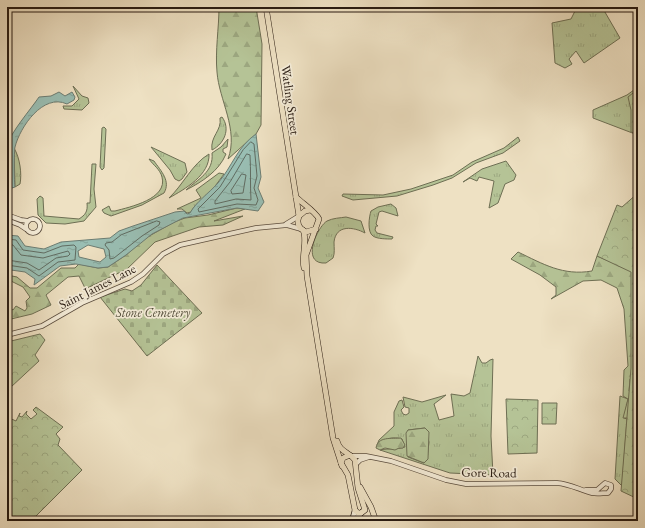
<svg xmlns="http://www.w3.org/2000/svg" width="645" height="528" viewBox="0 0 645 528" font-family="'EB Garamond',serif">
  <defs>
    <pattern id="grass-tufts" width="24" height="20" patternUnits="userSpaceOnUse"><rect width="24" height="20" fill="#b5c396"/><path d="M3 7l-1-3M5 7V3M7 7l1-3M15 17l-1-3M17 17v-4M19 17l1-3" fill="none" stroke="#9ca780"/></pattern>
    <pattern id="forest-firs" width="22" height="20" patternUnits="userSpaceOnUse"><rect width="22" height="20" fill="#b5c396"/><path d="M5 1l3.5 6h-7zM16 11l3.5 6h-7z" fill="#9ca780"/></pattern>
    <pattern id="cemetery-stones" width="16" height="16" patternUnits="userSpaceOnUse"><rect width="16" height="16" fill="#b5c396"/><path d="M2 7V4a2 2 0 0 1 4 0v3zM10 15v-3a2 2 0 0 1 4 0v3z" fill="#9ca780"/></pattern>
    <pattern id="park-crowns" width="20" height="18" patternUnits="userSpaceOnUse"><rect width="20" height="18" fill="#b5c396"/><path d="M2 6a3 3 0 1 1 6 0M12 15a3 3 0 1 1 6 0" fill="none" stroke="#9ca780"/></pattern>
    <pattern id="water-ripples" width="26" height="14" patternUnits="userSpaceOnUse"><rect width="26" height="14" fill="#99beb3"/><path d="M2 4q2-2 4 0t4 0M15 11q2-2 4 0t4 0" fill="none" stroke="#84a399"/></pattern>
  </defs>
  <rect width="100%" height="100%" fill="#eee1c3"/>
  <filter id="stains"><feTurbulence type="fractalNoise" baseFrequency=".005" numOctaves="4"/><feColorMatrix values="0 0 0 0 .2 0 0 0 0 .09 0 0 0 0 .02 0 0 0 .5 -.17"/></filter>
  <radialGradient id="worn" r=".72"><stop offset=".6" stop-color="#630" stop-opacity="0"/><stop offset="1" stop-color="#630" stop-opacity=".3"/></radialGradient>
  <g fill="url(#grass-tufts)" stroke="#6e6f54" fill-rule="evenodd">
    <polygon points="577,7 602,7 620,38 584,63 576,51 569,59 572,64 565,68 555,63 552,23 571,19"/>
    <polygon points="73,86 82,96 88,98 89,103 82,110 64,109 63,106 72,106 79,99"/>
    <polygon points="638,87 638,134 635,134 593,118 593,110 627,95"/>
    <path d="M222,117c9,12 2,27 -10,33 -2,-14 10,-19 8,-32z"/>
    <polygon points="104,127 106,129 104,168 102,170 100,167 102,128"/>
    <polygon points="518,137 520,141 503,153 476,163 452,178 433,185 397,196 353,200 342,196 343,194 383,195 411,189 453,175 472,162 504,148"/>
    <path d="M228,139l-1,8 -4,2v3l3,2c-7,17 -24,28 -40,36 12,-11 28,-18 26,-37l9,-6z"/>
    <polygon points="151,147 185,163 187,172 182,179 179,181 175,179 170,170"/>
    <path d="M14,148c6,10 8,26 6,36l-5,3z"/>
    <path d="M209,154c1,21 -24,35 -40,44 14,-13 23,-34 40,-44z"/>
    <path d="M149,159l5,2c7,10 17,20 10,32l-22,12 -31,11 -7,-3 -2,-3 7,-4 2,5h4c15,-4 53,-12 47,-34 -2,-8 -9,-12 -13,-18z"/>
    <polygon points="506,161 516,175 514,180 505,184 498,203 489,208 494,181 479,177 477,181 470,178 463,182 482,169"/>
    <path d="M92,164h4l-2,25 2,18 -12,14 -19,3 -19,-1 -8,-8 -1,-16 3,-3 3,2 1,18 35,3c6,-4 9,-7 8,-16h3z"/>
    <polygon points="219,173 224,174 210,193 194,207 191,212 187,213 182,209 177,209 201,198 196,190"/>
    <path d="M391,204l5,4 2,8 -16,-5 -3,1 -3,12 2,2h-2l-1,4 2,3 16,4 -1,2c-5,0 -15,0 -19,-3 -6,-4 -4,-19 -2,-25l7,-4z"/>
    <path d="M346,217l15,4 4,12c-11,-6 -29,-9 -31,9 0,6 1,11 -1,16l-7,5c-26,2 -9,-36 1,-42 6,-3 13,-3 19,-4z"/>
    <path d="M478,356l4,7h4l4,-3 3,-1 -2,77 2,39 -43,-2 -70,-23c8,-2 17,0 25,-3l-3,-8c-8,-3 -20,0 -25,6l2,-5 15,-14v-14l5,-11 3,-1 2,7 -3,3 2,4 3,1 3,-2v-5l-4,-1 -2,-10 19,5 24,-7 -12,9 5,16 15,-4 -3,-22 13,2 6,-3zM425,428l4,14 -2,18 -3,3 -16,-6v-27z"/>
    <polygon points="620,396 628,399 624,418 627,419 622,486 615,479"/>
  </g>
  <g fill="url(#forest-firs)" stroke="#6e6f54">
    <path d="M219,7h37l6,37 -1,81 -5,9 -28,25c11,-29 -9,-59 -11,-87 -2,-21 2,-44 2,-65z"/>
    <polygon points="237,208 245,209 214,221 243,216 223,225 199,227 155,242 127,269 83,290 85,288 79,276 68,277 46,295 51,305 32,314 7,320 7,306 13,310 16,306 25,311 27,308 26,301 30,297 23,287 7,279 7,275 17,277 30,288 37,288 61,268 75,268 79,264 98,268 108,267 126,255 144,239 174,222 185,218 208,215"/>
    <path d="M518,252c25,12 45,24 74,19l5,-15 35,15 6,107 -8,1 -1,12 9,6 -8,21h-7l5,-19 -5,-3 1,-26 4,-4 -4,-57 -7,-21 -16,-8 -18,1 -32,18 5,-4v-8l-16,-12 -29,-16z"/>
    <polygon points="425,428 429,432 428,459 424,463 407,456 406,433 408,430"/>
    <path d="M401,438l4,7 -2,3h-4l-4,2 -10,-2 -5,2 -4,-2c2,-12 15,-9 25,-10z"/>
  </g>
  <polygon fill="url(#cemetery-stones)" stroke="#6e6f54" points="157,265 202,313 147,356 100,297 125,289 132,291 141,285"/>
  <g fill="url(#park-crowns)" stroke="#6e6f54">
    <polygon points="638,89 638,134 631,132 631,110 628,97"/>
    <polygon points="638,193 638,499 621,491 631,368 631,272 597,256 617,205 622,207"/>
    <polygon points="40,334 45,340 35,355 39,361 11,387 7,385 7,342"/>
    <polygon points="506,399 538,400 537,453 508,454"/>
    <polygon points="542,403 557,403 556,424 542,424"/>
    <polygon points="36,407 63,427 56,434 60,439 58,445 82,470 31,521 7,521 7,417 16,421 20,413 19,416 22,417 27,411 26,414 31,419 37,414 33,410"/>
  </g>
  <g fill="url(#water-ripples)" stroke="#6c7d73" fill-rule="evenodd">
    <path d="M59,92l6,4 7,-4 3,5 -1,3 -7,4c-24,-11 -47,23 -52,43 -1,4 -1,36 0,40l-3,1 -5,-4c0,-12 -2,-27 0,-38 3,-13 24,-37 32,-49l12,-1z"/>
    <path d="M256,134l5,43 -3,11 6,14 -6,9 -21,-3 -54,10 -31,16 -26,21 -18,12 -10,1 -22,-4 -16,2 -26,19 1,-6 -10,-7 -14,-2 -4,-2v-33l11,1 7,10 19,3 17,-7 49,-4 9,-7 14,-5 42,-14 9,-1 3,3 3,-1c6,-11 19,-20 28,-30 14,-16 19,-36 38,-49zM88,245l16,4 2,8 -6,5 -21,-5 -1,-6z"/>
  </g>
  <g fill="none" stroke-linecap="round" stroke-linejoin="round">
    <g stroke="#606c62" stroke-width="1">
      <polygon points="251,142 254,144 257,176 254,188 258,200 256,205 237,204 199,212 198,209 220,187 243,150"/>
      <path d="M247,154l3,1c1,16 0,30 1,45l-15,-1 -21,5v-3l15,-19z"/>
      <polygon points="242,174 246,175 243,193 232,194 231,191"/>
      <polygon points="157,221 160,222 159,225 142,236 114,258 110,259 109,250 105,245 106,243 112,242 121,235"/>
      <polyline points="7,239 16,240 23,250 44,253 62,246 74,245 76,247 75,260 58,262 39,276 27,268 7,265"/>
      <polyline points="7,244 13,245 21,255 43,258 68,251 70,254 68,256 56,258 39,270 27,263 7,260"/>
    </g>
    <defs>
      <g id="tertiary">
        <polyline points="7,215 21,220 28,221"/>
        <circle cx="33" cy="226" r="7"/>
        <polyline points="7,220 20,225 26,229"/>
        <polyline points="286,224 299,216"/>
        <polyline points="7,335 42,326 82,303 131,282 143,274 163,254 180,245 256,228 287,225 301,229"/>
        <path d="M351,456h15l25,5 55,19 20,4 91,-1c13,1 23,7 35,10 5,1 11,0 16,0l3,-4v-4l-6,-2 -8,7h-11"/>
        <polyline points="356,464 360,460 369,457"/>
      </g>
      <g id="secondary">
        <polyline points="352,521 355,510"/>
        <polyline points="354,521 362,512"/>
      </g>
      <g id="primary">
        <polyline points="266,7 299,216"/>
        <path d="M296,197c6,6 20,15 23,22l-13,36 1,21 26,162 9,28"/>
        <path d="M310,210l-5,1 -6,5c-3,7 0,13 7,16l10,-3"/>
        <path d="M303,230c5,10 -2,26 1,38"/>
        <path d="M337,441c3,11 12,11 18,19l3,28 7,22 -4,3h-3l-3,-3 -7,-35 -7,-12 2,-5 7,-3"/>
        <polyline points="360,487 371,507 376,521"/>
      </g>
    </defs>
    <use href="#tertiary" stroke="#5a4c3e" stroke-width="5.5"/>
    <use href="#secondary" stroke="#281b12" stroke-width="6"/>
    <use href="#primary" stroke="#281b12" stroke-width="6"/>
    <use href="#tertiary" stroke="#f4ecd8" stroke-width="4"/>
    <use href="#secondary" stroke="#f4ecd8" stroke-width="4.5"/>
    <use href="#primary" stroke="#eee1c3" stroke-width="5"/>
  </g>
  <g text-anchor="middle" stroke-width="3.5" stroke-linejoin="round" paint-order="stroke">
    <g font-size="13" fill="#281b12" stroke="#f4ecd8">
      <text transform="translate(291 100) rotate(82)" y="5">Watling Street</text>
      <text transform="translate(97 286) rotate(-27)" y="5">Saint James Lane</text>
      <text transform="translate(489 472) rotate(1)" y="5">Gore Road</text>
    </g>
    <g font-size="13" font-style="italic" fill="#524d3a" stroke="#f4ecd8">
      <text x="153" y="317">Stone Cemetery</text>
    </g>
  </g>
  <rect width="645" height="528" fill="none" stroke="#eee1c3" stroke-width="24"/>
  <rect x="8" y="8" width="629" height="512" fill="none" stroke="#281b12" stroke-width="2"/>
  <rect x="12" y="12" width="621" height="504" fill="none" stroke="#281b12"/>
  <rect width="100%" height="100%" filter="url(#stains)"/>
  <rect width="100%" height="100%" fill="url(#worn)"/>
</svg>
